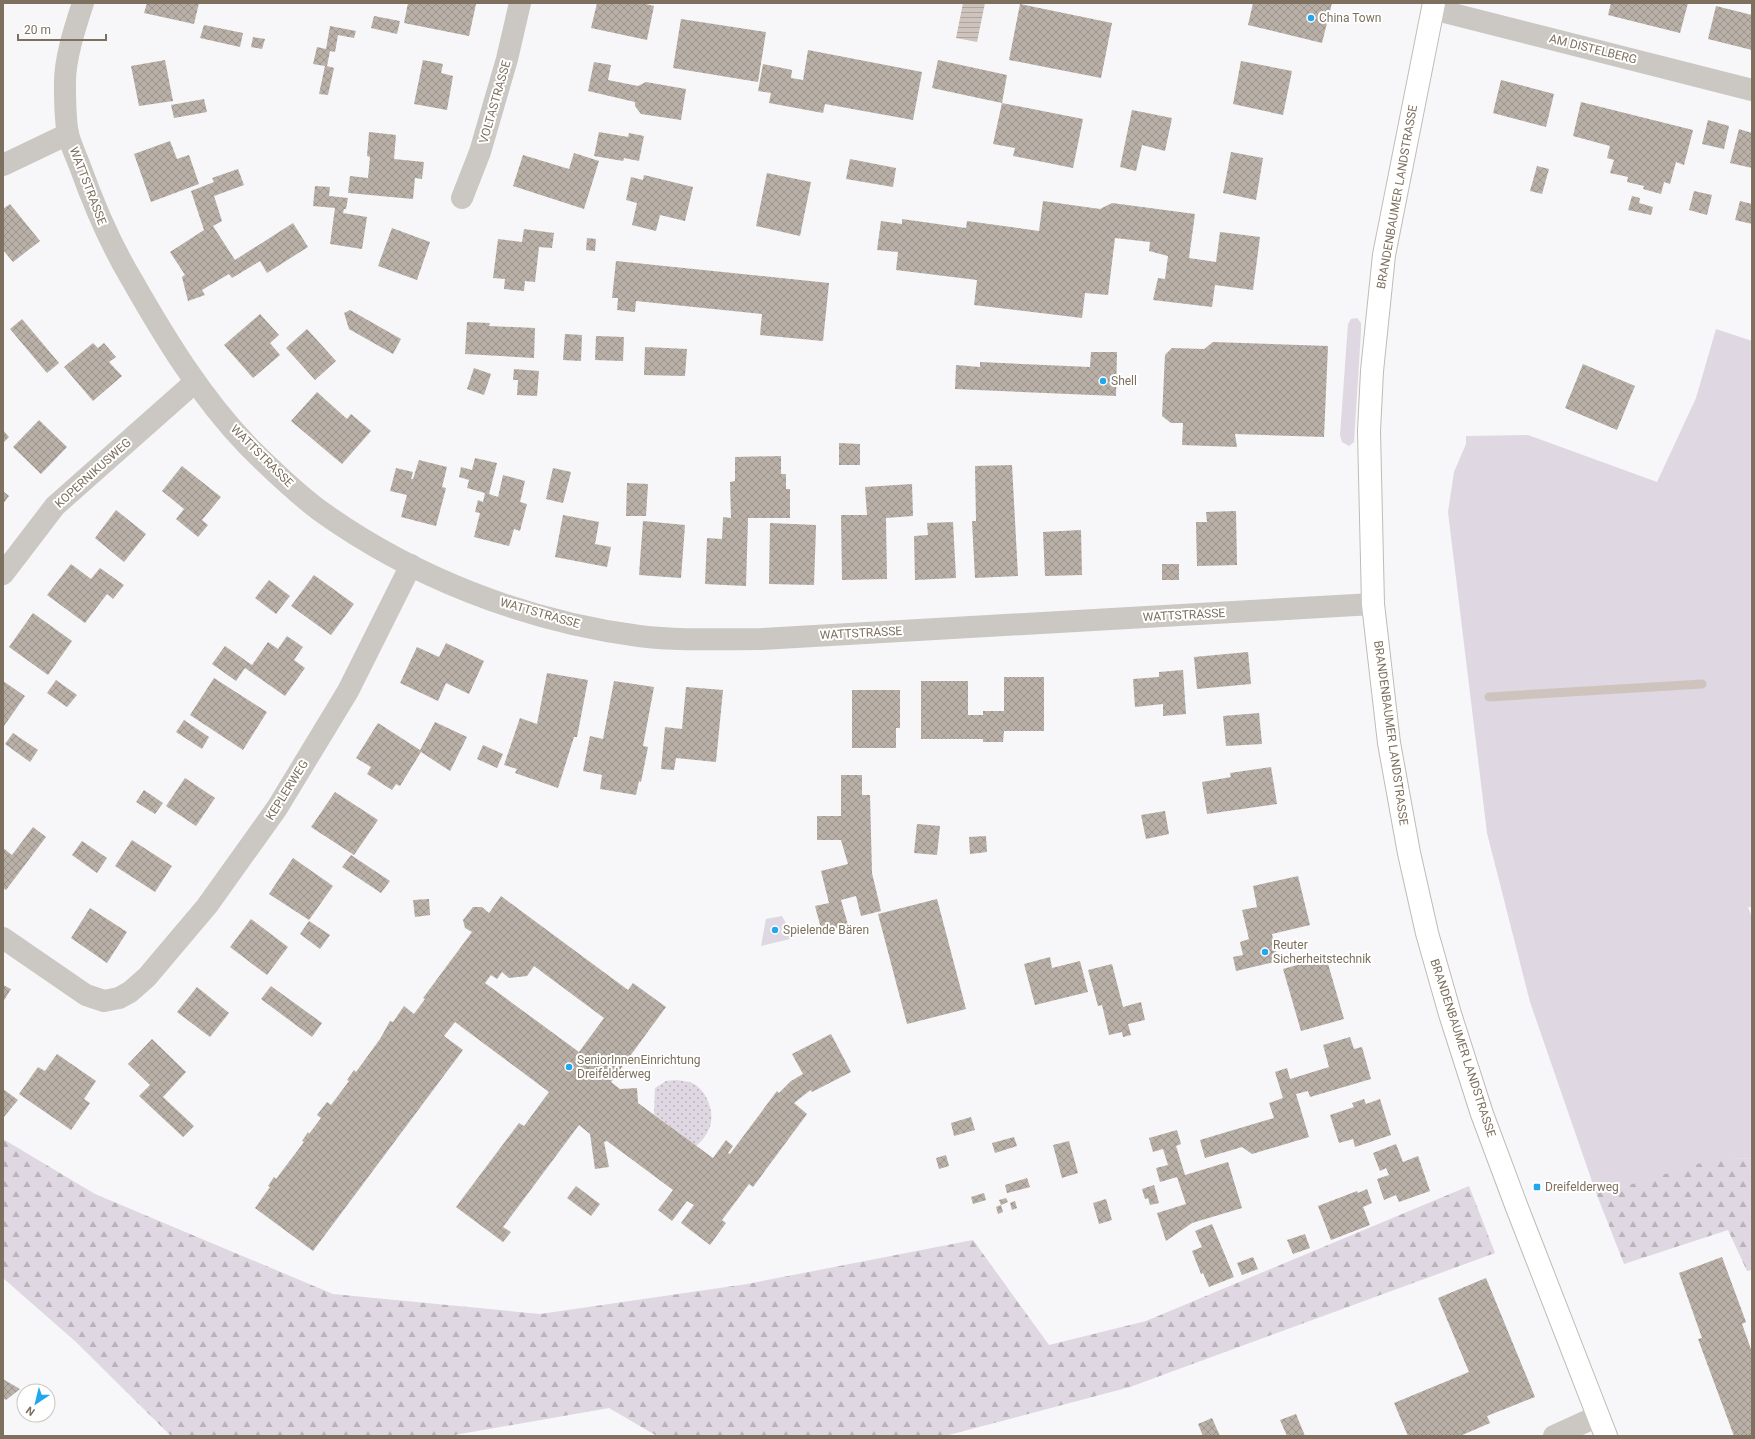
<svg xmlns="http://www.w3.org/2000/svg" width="1755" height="1439" viewBox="0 0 1755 1439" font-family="Roboto,sans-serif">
  <defs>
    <pattern id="forest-firs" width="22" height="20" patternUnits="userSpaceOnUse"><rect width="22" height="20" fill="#dfd7e1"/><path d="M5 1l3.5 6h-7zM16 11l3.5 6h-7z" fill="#bab3ba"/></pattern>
    <pattern id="garden-dots" width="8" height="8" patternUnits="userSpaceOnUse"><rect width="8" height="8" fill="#dfd7e1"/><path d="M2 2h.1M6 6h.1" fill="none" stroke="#bab3ba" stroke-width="1.8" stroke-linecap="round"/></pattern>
    <pattern id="water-rules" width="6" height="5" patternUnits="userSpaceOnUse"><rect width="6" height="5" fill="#cec4bd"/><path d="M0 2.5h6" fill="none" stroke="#aca49d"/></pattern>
    <pattern id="building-cross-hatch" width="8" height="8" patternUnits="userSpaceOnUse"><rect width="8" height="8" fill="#b9b1a8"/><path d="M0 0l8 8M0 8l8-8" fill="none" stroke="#9c948c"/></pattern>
  </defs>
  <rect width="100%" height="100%" fill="#f7f6f9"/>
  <g fill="#dfd7e1">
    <polygon points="1357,318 1361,323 1361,331 1354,442 1349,446 1342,442 1340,435 1348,324 1351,319"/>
    <polygon points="1716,329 1752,341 1752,907 1748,907 1752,918 1752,1159 1735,1158 1616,1189 1595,1190 1530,1002 1487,833 1448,512 1454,472 1466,444 1466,436 1528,435 1657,482 1696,398"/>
    <polygon points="782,916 794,938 761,946 766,919"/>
  </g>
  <g fill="url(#forest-firs)">
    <polygon points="3,1139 95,1194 333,1294 540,1314 747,1284 973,1240 1049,1345 1146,1321 1469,1186 1495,1253 1130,1387 945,1436 657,1436 609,1408 449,1436 171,1436 76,1342 3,1278"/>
    <polygon points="1735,1158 1752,1159 1752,1270 1747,1271 1728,1230 1624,1264 1595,1190 1616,1189 1704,1162"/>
  </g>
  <path fill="url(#garden-dots)" d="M676,1080c5,1 11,1 16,3 15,7 24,30 17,46 -3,7 -7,12 -13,17l-42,-32 1,-26 11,-7z"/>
  <polygon fill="url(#water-rules)" points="963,3 985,3 977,42 956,38"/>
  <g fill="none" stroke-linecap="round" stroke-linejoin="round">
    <polyline stroke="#cec4bd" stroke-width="9" points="1489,697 1702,684"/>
  </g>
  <g fill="url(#building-cross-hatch)" fill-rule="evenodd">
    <polygon points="147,3 199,3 194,24 144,13"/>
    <polygon points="408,3 476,4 469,36 404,23"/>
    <polygon points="597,3 642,3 654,6 647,40 591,28"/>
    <polygon points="1253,3 1332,3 1322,43 1248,25"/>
    <polygon points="1611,3 1688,3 1680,33 1608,15"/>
    <polygon points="1020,4 1112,23 1101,78 1009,60"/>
    <polygon points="1716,6 1752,15 1752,50 1708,39"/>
    <polygon points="374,16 400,21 397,34 371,28"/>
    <polygon points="681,19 766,32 758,82 673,68"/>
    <polygon points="204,25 243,33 240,47 200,38"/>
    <polygon points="330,26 356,31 354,38 338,35 335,52 330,51 327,66 334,68 328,95 319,94 325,66 313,64 317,47 326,49"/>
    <polygon points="253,37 265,39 262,49 251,47"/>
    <polygon points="808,50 922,72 913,120 825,104 823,113 769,103 771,93 758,91 763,64 792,70 791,78 803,80"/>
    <polygon points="165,60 173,101 139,106 131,66"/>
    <polygon points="423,60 443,64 441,73 453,76 447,110 414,104"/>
    <polygon points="938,60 1007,75 1002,103 932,88"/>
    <polygon points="1241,61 1292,71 1283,115 1233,104"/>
    <polygon points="594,62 611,65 608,80 638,86 646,82 686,89 681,120 641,114 635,106 635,102 588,91"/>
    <polygon points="1501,80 1554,94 1546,127 1493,113"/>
    <polygon points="204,99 207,112 174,118 171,105"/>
    <polygon points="1581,102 1693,130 1684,165 1676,162 1670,184 1664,182 1661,194 1643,189 1644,186 1627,182 1628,177 1610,173 1614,160 1607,158 1610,146 1573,136"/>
    <polygon points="1002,103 1083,119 1073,168 1013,156 1015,148 993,144"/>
    <polygon points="1132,110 1172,118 1165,151 1142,145 1136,171 1120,167"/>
    <polygon points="1708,120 1729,126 1724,149 1702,144"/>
    <polygon points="1739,129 1752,133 1752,168 1730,163"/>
    <polygon points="369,132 396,135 394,159 424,162 422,179 415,178 413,199 348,193 350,176 368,178 370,157 367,156"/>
    <polygon points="599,132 628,137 629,133 644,136 639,161 624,158 623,161 594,156"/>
    <polygon points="170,141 177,159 189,155 199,184 151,202 134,154"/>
    <polygon points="1231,152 1263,158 1256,200 1223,193"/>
    <polygon points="574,153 599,161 584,209 513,186 523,155 569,169"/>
    <polygon points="850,159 896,168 893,187 846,179"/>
    <polygon points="1537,166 1549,169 1542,194 1530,191"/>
    <polygon points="238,169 244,185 214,196 222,221 213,226 235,260 293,223 308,247 267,273 260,261 232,278 229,274 202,290 205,295 188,301 182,277 185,275 170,252 204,230 191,191 214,182 212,178"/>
    <polygon points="767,173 811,182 800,236 756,226"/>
    <polygon points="644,175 693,187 685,221 660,215 656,231 632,225 637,203 626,200 631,177 643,180"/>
    <polygon points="315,186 330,187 329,196 348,198 346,209 344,209 343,213 367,217 362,249 330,244 335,208 313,206"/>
    <polygon points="1694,191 1712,195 1707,215 1689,210"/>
    <polygon points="1632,196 1640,198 1639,203 1653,207 1651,215 1628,210"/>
    <polygon points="1043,201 1100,209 1112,203 1195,214 1189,258 1216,262 1220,232 1260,237 1253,290 1215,285 1212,307 1153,300 1158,278 1165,279 1168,256 1149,251 1150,242 1115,238 1108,295 1085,293 1082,318 974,305 977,280 896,270 898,252 877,250 881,221 902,224 902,219 966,228 967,221 1039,231"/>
    <polygon points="1740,201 1752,204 1752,224 1735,220"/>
    <polygon points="10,204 40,241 13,262 3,250 3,209"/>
    <polygon points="392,228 430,242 417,280 378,266"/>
    <polygon points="524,229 554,233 552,248 539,247 535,282 525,281 524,291 504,289 505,279 493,278 498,239 522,242"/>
    <polygon points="587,238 596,239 595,251 586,250"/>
    <polygon points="616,261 829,283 823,341 760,335 762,314 636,301 635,312 617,310 618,298 612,298"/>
    <polygon points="350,310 401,339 393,354 349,329 344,313"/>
    <polygon points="260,314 279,335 270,343 280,355 253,378 224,345"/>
    <polygon points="22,319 59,363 47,373 10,329"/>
    <polygon points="467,322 490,323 489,326 535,328 534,358 465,354"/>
    <polygon points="307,329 336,361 315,380 286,348"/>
    <polygon points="565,334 582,335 581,361 563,360"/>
    <polygon points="596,336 624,337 623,361 595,360"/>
    <polygon points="1213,342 1328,346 1324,437 1235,434 1237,447 1182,445 1183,423 1171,423 1162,416 1165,355 1172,348 1204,349"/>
    <polygon points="93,343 98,348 104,343 116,357 109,362 122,376 93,401 64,367"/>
    <polygon points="645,347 687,349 685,376 644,375"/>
    <polygon points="1091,352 1117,352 1116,396 955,389 956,365 980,367 980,362 1090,367"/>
    <polygon points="1583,364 1635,386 1617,430 1565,408"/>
    <polygon points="474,368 491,374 484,395 467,389"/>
    <polygon points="514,369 539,371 537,396 517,395 518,380 513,380"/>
    <polygon points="317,392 347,419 351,414 371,431 342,464 291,421"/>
    <polygon points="39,420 67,447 41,474 13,447"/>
    <polygon points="3,430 9,437 3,443"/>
    <polygon points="839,443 860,444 860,465 839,465"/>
    <polygon points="781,456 781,474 786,474 786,489 790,489 790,518 748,518 746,586 705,584 707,538 722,539 723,517 731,518 730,482 735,481 735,457"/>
    <polygon points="475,458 497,463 489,494 498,497 503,475 525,481 520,502 527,504 520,531 514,529 509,546 474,537 480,513 475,512 478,500 483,502 485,493 467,488 469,480 459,477 461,467 472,470"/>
    <polygon points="419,460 447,467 442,487 446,488 436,526 401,517 407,495 390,491 396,468 413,472 411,479 413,479"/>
    <polygon points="1012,465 1018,576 975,578 972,521 976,521 975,466"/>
    <polygon points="182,466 221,497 202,520 208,525 198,537 176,519 184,509 162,491"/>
    <polygon points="553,468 571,472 563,503 546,499"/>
    <polygon points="627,483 648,484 646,516 626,516"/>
    <polygon points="912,484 913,516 886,518 887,579 842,580 841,515 867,515 865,487"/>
    <polygon points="3,491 9,496 3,504"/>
    <polygon points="116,510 146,534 124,562 95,538"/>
    <polygon points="1236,511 1237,565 1197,566 1196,522 1207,522 1206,512"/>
    <polygon points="563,515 599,522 595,544 611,547 607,567 555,557"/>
    <polygon points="643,521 685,525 681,578 639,575"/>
    <polygon points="953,522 956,578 915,580 914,536 928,535 927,523"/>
    <polygon points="770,523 816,525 814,585 769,584"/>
    <polygon points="1081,530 1082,575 1045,576 1043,532"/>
    <polygon points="71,564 91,579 100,568 124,585 113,599 107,594 85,623 47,595"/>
    <rect x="1162" y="564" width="17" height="16"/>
    <polygon points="314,575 354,604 331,635 291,606"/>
    <polygon points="269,580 290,596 276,614 255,598"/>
    <polygon points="33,613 72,641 48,675 9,647"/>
    <polygon points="287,636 303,647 294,660 305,668 285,696 245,668 236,681 212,664 225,646 252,665 268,642 278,649"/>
    <polygon points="446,643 484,661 469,694 446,683 438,701 400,683 417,647 439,657"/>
    <polygon points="1248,652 1251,684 1197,689 1194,657"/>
    <polygon points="1183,670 1186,714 1163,716 1163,704 1135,707 1133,679 1159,677 1159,672"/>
    <polygon points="547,673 588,680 577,737 574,737 558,788 515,773 517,769 504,765 520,718 537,724"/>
    <polygon points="1004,677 1044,677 1044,731 1004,731 1003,742 983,742 983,739 921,739 921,681 968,681 968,715 983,715 983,711 1004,711"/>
    <polygon points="214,678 267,712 243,750 190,715"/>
    <polygon points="56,680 77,695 67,707 47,693"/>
    <polygon points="3,681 25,696 4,726 3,725"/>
    <polygon points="614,681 654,687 643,746 648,747 641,782 639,781 636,795 600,789 602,775 583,771 590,736 603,739"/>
    <polygon points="686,687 723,690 716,762 676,758 674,770 661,769 665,727 682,729"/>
    <polygon points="852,690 900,690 900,728 896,728 896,748 852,748"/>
    <polygon points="1259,713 1262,744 1226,746 1223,716"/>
    <polygon points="184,720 209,737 202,749 176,732"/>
    <polygon points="435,722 467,737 450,771 421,752 400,786 396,784 392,790 367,774 371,767 356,758 378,723 420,750"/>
    <polygon points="13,733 38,750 30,762 5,744"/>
    <polygon points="483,745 503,754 497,768 477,759"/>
    <polygon points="1271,767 1277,804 1207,814 1202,782 1231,777 1230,773"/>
    <polygon points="841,775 862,775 862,795 870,795 872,873 881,911 861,916 856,896 841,900 848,925 822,932 815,906 829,903 821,871 848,864 841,840 817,840 817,816 841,816"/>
    <polygon points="185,778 215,798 196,826 166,806"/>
    <polygon points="144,790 163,803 155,814 136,802"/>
    <polygon points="335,792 378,820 354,855 311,827"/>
    <polygon points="1165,811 1169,834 1146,839 1141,815"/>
    <polygon points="917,824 940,826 937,855 914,853"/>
    <polygon points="33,827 46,837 6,890 3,888 3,848 12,855"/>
    <polygon points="986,836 987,852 970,854 969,837"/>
    <polygon points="132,840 172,866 155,892 115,866"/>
    <polygon points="82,841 107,858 97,873 72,855"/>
    <polygon points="351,855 390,881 381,893 342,867"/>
    <polygon points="293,858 333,886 309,920 269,894"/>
    <polygon points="1298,876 1310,925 1272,934 1278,961 1236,971 1233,957 1243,955 1240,942 1249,939 1242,910 1257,907 1253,886"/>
    <path d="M501,896l127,94 5,-7 33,24 -55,75 9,7 17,-1 1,15 75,55 13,-18 7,6 -5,7 2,1 47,-63 2,2 12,-12 12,-7 -11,-20 39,-20 20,38 -39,20 -1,-2 -3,2 -14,11 13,11 -54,73 -4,-3 -27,36 4,3 -16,22 -29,-22 13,-18 -7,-4 -15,20 -14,-11 15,-20 -66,-49 -3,1 5,25 -14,2 -5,-35 -11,-9 -76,102 8,5 -8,10 -47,-35 63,-84 5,3 25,-34 -94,-70 -11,14 19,14 -150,201 -58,-43 15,-21 -2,-1 6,-9 2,2 28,-37 -2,-1 6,-9 1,2 12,-16 -4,-3 10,-13 4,3 18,-24 -2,-1 7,-10 2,2 24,-33 10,-18 3,1 11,-16 10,8 11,-15 -2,-1 49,-66 -7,-4 -2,-8 10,-13h9l7,6zM534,966l70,52 -25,34 -94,-69 6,-8 6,4 5,-7 7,6 18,-2z"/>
    <polygon points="429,899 430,915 415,917 413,900"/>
    <polygon points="937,899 966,1009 907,1024 878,914"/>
    <polygon points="90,908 127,932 107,963 71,938"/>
    <polygon points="251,919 288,947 267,975 230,947"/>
    <polygon points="309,921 330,935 320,949 300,934"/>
    <polygon points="1050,957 1052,968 1080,961 1088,992 1035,1005 1024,964"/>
    <polygon points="1326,957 1344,1019 1301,1031 1283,969"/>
    <polygon points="1112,964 1123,1007 1141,1002 1145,1020 1128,1024 1131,1035 1123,1037 1122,1032 1109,1035 1102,1005 1098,1006 1088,970"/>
    <polygon points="3,985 11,989 3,1002"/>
    <polygon points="271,986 322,1023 312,1037 261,999"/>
    <polygon points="197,987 229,1013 210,1037 177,1012"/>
    <polygon points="1350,1037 1354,1049 1362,1047 1371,1079 1310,1097 1308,1091 1296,1094 1309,1137 1252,1154 1242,1147 1205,1158 1200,1140 1274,1118 1269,1103 1283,1098 1275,1072 1287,1068 1290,1079 1329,1067 1323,1045"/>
    <polygon points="152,1039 186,1072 163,1097 194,1126 183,1137 139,1096 150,1085 128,1064"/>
    <polygon points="57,1054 96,1081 84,1099 90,1103 71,1130 19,1094 38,1067 45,1071"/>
    <polygon points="3,1089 18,1100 3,1118"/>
    <polygon points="1364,1099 1366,1104 1380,1099 1391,1135 1355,1147 1353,1139 1339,1143 1330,1115 1354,1107 1352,1103"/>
    <polygon points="971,1117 975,1130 954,1136 951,1123"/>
    <polygon points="1177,1130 1181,1144 1176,1146 1185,1175 1228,1162 1242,1208 1192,1223 1166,1241 1157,1213 1186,1204 1177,1177 1160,1182 1156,1168 1168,1165 1163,1149 1153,1152 1149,1138"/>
    <polygon points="1014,1137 1017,1146 995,1153 992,1143"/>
    <polygon points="1069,1141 1078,1173 1062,1178 1053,1145"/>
    <polygon points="1396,1144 1403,1162 1418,1156 1430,1191 1399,1202 1396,1195 1384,1200 1377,1179 1389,1175 1386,1168 1380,1171 1373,1153"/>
    <polygon points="946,1155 949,1166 939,1169 936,1158"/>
    <polygon points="1027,1178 1030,1187 1007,1193 1005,1185"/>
    <polygon points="1154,1185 1159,1203 1150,1205 1148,1198 1145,1199 1142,1189"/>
    <polygon points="576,1186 600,1204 591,1216 567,1198"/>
    <polygon points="1367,1189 1372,1203 1363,1207 1370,1225 1331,1240 1318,1206 1357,1191 1358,1193"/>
    <polygon points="984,1193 986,1200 973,1204 971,1197"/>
    <polygon points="1006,1198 1008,1202 1001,1205 1003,1212 998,1214 996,1207 1001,1205 999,1200"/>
    <polygon points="1106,1199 1112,1220 1099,1224 1093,1203"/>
    <polygon points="1015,1201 1017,1208 1012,1210 1010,1203"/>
    <polygon points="1212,1224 1234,1277 1209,1287 1203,1273 1201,1274 1192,1251 1202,1247 1195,1231"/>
    <polygon points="1305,1234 1310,1248 1293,1254 1287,1240"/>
    <polygon points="1253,1257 1258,1269 1242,1275 1237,1263"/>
    <polygon points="1722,1257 1746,1322 1742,1324 1752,1352 1752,1436 1734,1436 1698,1339 1702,1338 1679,1273"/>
    <polygon points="1486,1278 1535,1397 1487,1416 1490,1423 1460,1436 1408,1436 1394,1403 1469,1372 1438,1298"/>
    <polygon points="3,1379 20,1389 6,1400 3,1398"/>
    <polygon points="1296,1414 1305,1436 1287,1436 1280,1420"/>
    <polygon points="1212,1418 1220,1436 1203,1436 1198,1424"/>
  </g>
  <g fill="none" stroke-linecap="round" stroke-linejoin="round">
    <defs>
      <polyline id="secondary" points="1434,3 1384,255 1372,371 1369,431 1373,604 1389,743 1409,853 1427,933 1450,1014 1482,1114 1516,1205 1606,1436"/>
    </defs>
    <use href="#secondary" stroke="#c0bbb4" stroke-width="24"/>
    <g stroke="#cbc7c2" stroke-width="22">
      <path d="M83,3c-8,24 -19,58 -18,83 0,15 0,33 3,48 3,12 9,24 13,35 14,39 30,76 51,111 33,58 69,117 116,166 22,22 46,45 71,64 93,67 206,111 320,126 40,5 81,3 122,3l612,-35"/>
      <polyline points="1433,9 1752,90"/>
      <polyline points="3,165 68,134"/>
      <polyline points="462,198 480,152 507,59 520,3"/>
      <polyline points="3,574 55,506 195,382"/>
      <polyline points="3,938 86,995 104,1001 119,998 130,992 147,977 207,906 277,808 348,691 411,565"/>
      <polyline points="1554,1436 1598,1416"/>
    </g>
    <use href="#secondary" stroke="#fff" stroke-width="22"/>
  </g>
  <g fill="#22a6ee" stroke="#fff" stroke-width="1.5">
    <circle cx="1311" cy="18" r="4"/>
    <circle cx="1103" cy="381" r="4"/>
    <circle cx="775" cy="930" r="4"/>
    <circle cx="1265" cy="952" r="4"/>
    <circle cx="569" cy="1067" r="4"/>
    <rect x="1533" y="1183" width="8" height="8" rx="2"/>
  </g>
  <g text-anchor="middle" stroke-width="4" stroke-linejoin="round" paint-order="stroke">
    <g font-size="12" fill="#7d705e" stroke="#fff" text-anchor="start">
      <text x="1319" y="22">China Town</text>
      <text x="1111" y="385">Shell</text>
      <text x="783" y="934">Spielende Bären</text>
      <text x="1273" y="949">Reuter<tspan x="1273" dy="14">Sicherheitstechnik</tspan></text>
      <text x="577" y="1064">SeniorInnenEinrichtung<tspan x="577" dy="14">Dreifelderweg</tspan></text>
      <text x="1545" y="1191">Dreifelderweg</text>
    </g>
    <g font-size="12" fill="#7d705e" stroke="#fff">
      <text transform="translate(1593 49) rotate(14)" y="4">AM DISTELBERG</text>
      <text transform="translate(495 102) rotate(-74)" y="4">VOLTASTRASSE</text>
      <text transform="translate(88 186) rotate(69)" y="4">WATTSTRASSE</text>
      <text transform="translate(1397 197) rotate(-80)" y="4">BRANDENBAUMER LANDSTRASSE</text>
      <text transform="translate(262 456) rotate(45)" y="4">WATTSTRASSE</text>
      <text transform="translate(93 473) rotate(-42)" y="4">KOPERNIKUSWEG</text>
      <text transform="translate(540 613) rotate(16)" y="4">WATTSTRASSE</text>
      <text transform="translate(1184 615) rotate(-3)" y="4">WATTSTRASSE</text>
      <text transform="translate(861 633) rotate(-3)" y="4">WATTSTRASSE</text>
      <text transform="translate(1391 733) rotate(82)" y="4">BRANDENBAUMER LANDSTRASSE</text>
      <text transform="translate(287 790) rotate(-58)" y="4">KEPLERWEG</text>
      <text transform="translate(1463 1048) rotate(72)" y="4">BRANDENBAUMER LANDSTRASSE</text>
    </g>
  </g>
  <rect width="1755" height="1439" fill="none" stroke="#7d705e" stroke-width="8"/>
  <g transform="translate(36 1403) rotate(215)"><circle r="19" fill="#ffffff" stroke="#cbc6bf"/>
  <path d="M0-3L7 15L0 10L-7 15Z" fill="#22a6ee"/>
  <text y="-6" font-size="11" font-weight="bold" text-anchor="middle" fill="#7d705e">N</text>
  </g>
  <path d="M18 34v6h88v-6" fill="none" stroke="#7d705e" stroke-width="2"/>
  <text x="24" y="34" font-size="12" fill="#7d705e" stroke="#ffffff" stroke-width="3" paint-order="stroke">20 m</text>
</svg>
